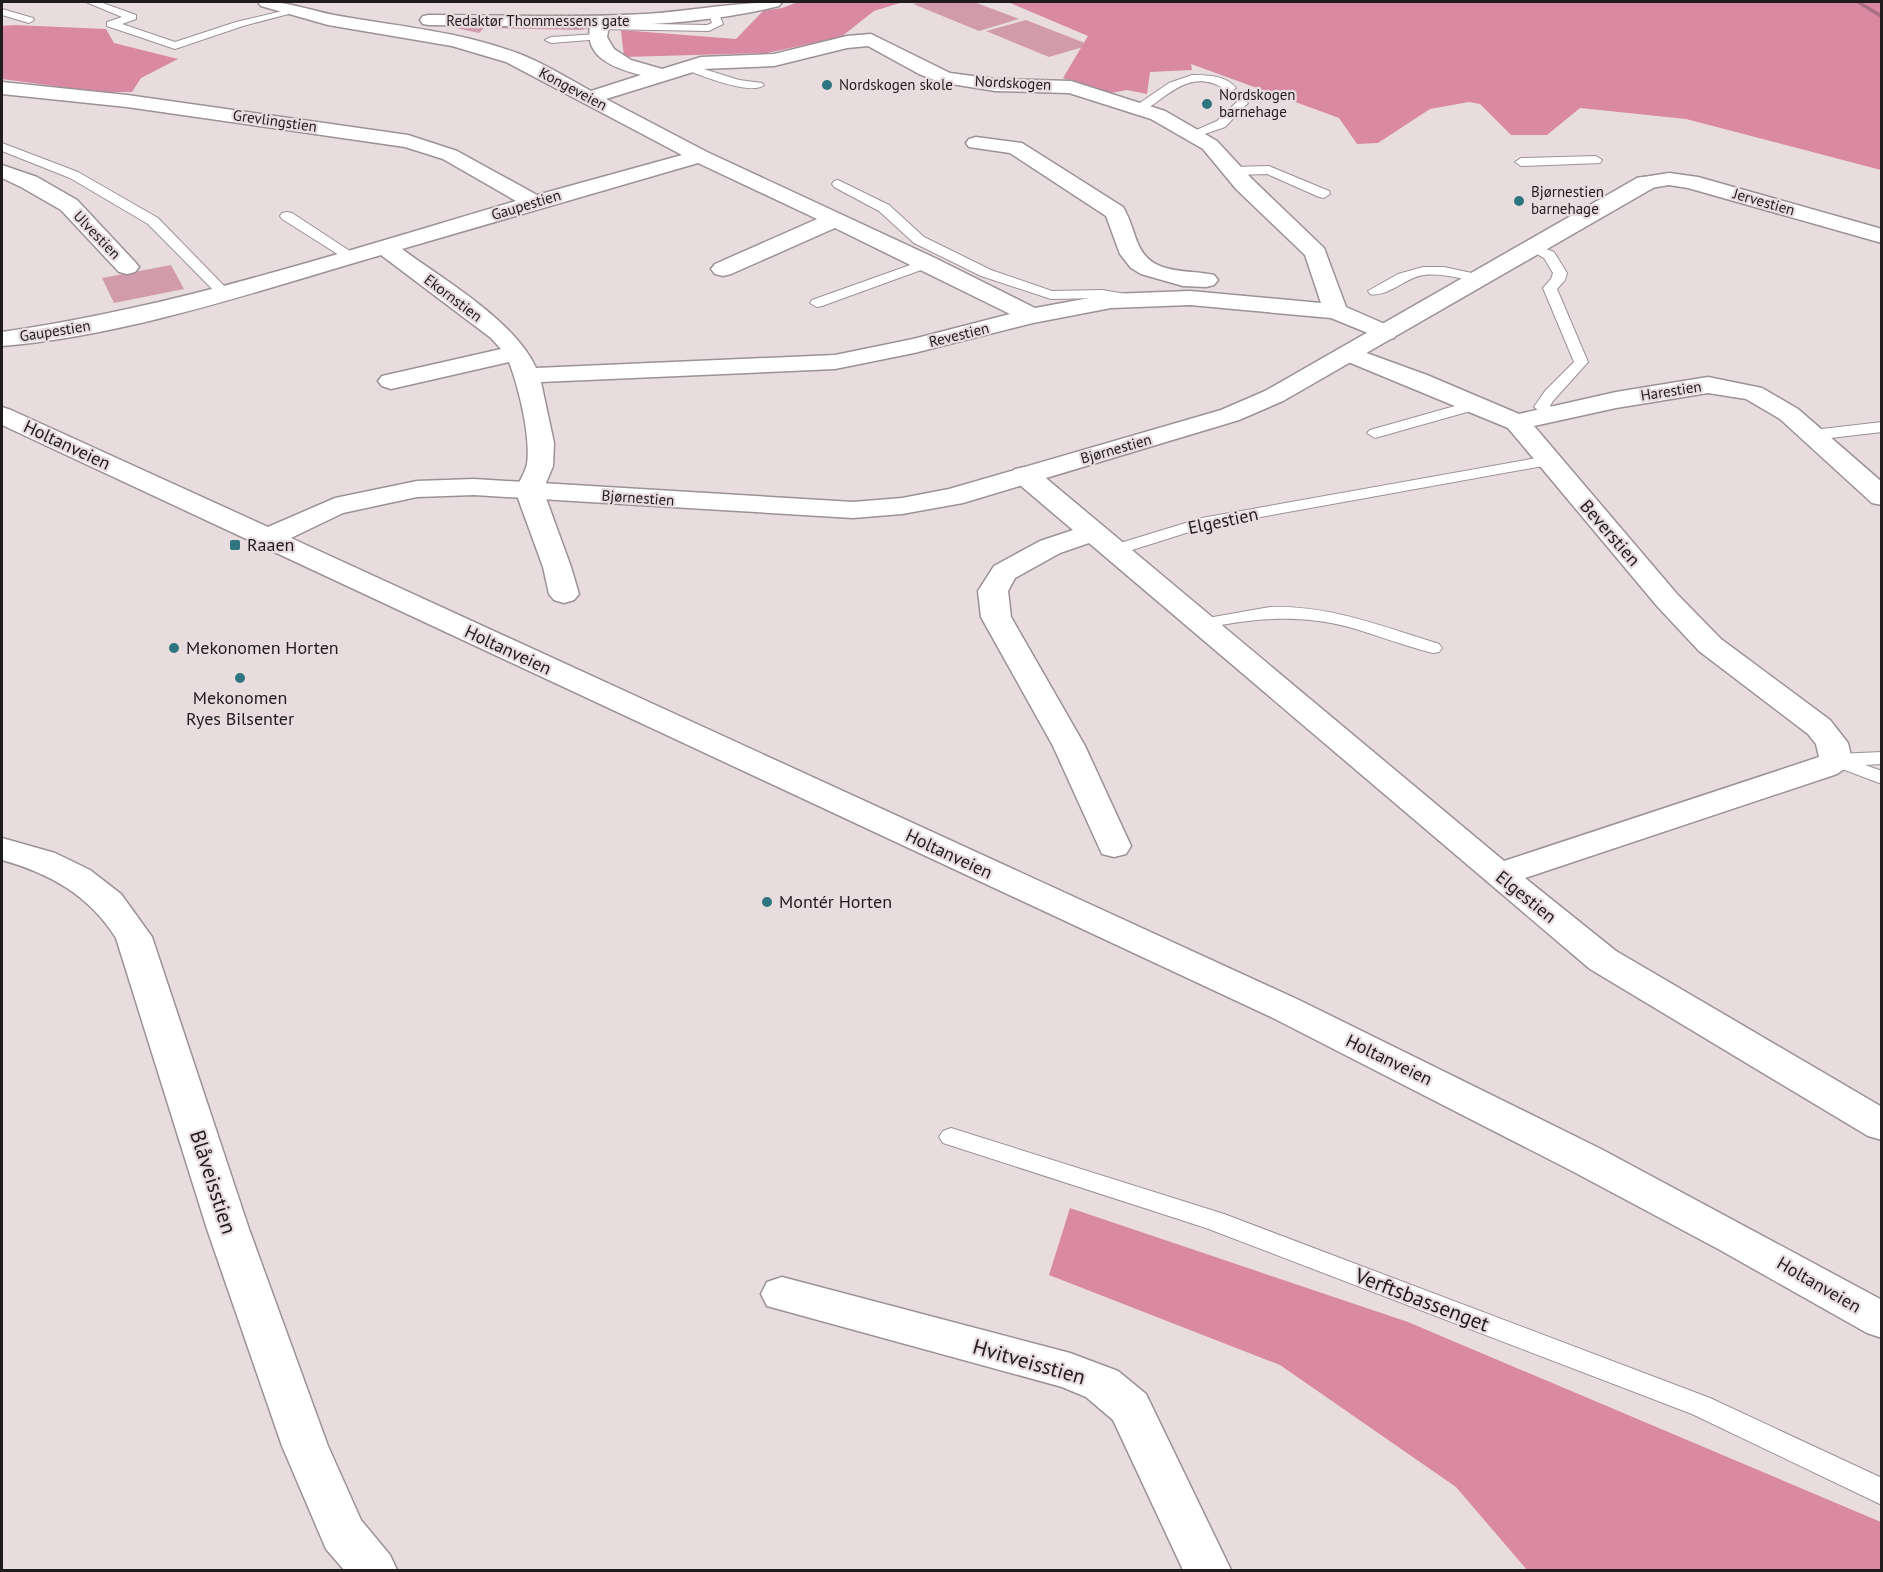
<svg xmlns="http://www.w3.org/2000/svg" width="1883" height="1572" viewBox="0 0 1883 1572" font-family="'PT Sans',sans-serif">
  <rect width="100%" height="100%" fill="#e8dcdf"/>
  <g fill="#d29bac">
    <polygon points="923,2 974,2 1019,19 979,31 913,4"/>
    <polygon points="1026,20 1090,45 1049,57 986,31"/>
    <polygon points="437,24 575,25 587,28 581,30 484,28 479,33"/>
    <polygon points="171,265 184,289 114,303 102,278"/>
  </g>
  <g fill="#da89a3">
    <polygon points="798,2 903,2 874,11 841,37 767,53 624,57 621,30 736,39 763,11 782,8"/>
    <polygon points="1008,2 1881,2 1881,170 1686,119 1580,108 1547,135 1511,135 1480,104 1469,102 1430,109 1378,143 1357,144 1339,118 1191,64 1192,70 1150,72 1147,94 1127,90 1105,94 1063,78 1088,36"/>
    <polygon points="14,25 106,29 114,43 178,59 141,78 132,92 99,92 2,79 2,26"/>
    <polygon points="1070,1208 1408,1322 1881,1522 1881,1570 1527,1570 1456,1487 1280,1365 1049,1275"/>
  </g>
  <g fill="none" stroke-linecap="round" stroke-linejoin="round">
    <polygon fill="#ac7184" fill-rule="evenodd" points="1855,2 1861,2 1882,14 1882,19"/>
    <defs>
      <g id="lane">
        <polygon points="86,2 100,2 136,15 136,19 122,24 175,42 236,22 295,8 300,11 243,26 175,49 107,26 107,22 122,17"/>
        <polygon points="2,9 33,18 34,20 29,23 2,15"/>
        <polygon points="714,11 718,12 723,24 709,31 600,29 595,26 600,23 707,25 712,23 709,14"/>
        <polygon points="598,34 603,37 602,39 551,43 545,40 551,37"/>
        <path d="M688,64l51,16 23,3 2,2c-14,11 -64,-10 -80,-16l-2,-2z"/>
        <path d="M1192,75c14,0 34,0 44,13l-10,6 -4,-1 -2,-2 3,-3c-42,-25 -68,28 -90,24l-2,-3 38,-26z"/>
        <polygon points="1242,99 1248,103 1225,127 1193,138 1187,134 1217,121 1238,101"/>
        <polygon points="2,143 78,172 158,218 231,293 229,296 219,296 148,224 70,178 2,151"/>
        <polygon points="1596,156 1602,160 1600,163 1521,166 1515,162 1521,158"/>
        <polygon points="1269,166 1329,191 1330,194 1324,198 1319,197 1267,174 1233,175 1227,171 1233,167"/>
        <polygon points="838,180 889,205 924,237 991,270 1052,291 1102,290 1132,295 1139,299 1132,303 1102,298 1051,299 981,276 914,243 879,211 834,187 832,184 834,181"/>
        <polygon points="287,212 292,213 359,257 357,260 347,260 282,219 280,216 282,213"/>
        <polygon points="1531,243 1554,252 1567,273 1565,280 1557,289 1588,362 1553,401 1550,406 1560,414 1552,419 1547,417 1534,407 1545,391 1574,362 1543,288 1551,279 1553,273 1544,258 1524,247"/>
        <polygon points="927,259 932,260 934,263 932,266 822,306 817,307 810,303 812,300"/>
        <path d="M1423,267h21l37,8 2,3 -7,4c-17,-4 -35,-9 -52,-7 -18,2 -37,23 -54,19l-2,-3 30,-17z"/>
        <polygon points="1476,400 1481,402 1484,405 1481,408 1375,438 1367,433 1370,430"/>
        <polygon points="1882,422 1882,432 1813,440 1805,435 1813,430"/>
        <polygon points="1548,456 1554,458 1556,461 1554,464 1205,527 1113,556 1105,551 1107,547 1202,518"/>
        <path d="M1270,607c59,-2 114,20 169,37l3,4 -3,4 -6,1c-29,-7 -56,-18 -84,-26 -51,-13 -97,-9 -147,2l-6,-1 -3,-4 3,-4z"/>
        <polygon points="1882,752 1882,764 1865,765 1882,771 1882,784 1829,764 1826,760 1829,756 1836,754"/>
        <polygon points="951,1128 1224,1214 1710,1398 1882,1478 1882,1505 1692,1414 1206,1228 943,1143 939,1137 943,1131"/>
      </g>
      <g id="street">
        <path d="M258,2c26,-2 50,8 76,13 61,11 124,16 183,38 25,9 50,25 74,38l50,-16c-24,-6 -57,-17 -51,-48l-161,-2 -6,-1 -3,-4 3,-4 6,-1c72,0 144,3 216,-1 46,-3 91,-12 137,-12l-3,4c-55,14 -113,18 -170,20l-2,11 7,12 17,11 31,9 39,-12 73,-3 73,-18 24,-2 79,39 45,6 76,2 94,30 52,30 35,38 72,69 22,59 48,21 3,5 -3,5 -9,2 -54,-22 -141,-13 -79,3 -78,15 -119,30 -79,16 -294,13 13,61 -1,23 -10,24 28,77 8,27 -5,6 -10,3 -10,-3 -5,-6 -6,-27 -28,-77c4,-8 10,-17 12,-26 4,-27 -8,-76 -18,-102l-118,27 -9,-3 -4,-5 4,-5 119,-27 -10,-11 -110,-83c-124,36 -251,80 -379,91v-14c175,-25 344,-81 514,-131l-73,-42 -38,-12 -278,-40 -125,-13v-12l125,13 281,40 49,16 80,44 145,-40 -176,-93 -54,-16 -124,-21 -67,-19zM868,46l51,28 20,8 56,9 74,2 82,26 52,30 33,40 69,66 16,48 -131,-12 -79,3 -76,14 -100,-50 -228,-106 -101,-53 97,-30 71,-3 73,-18zM698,163l119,56 -102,45 -4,5 4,5 8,2 8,-2 104,-46 175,86 -97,25 -78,16 -299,13c-21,-47 -92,-88 -134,-119z"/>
        <path d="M976,137l46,6 101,64c8,13 10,26 16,39 14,30 49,23 75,29l4,5 -4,5 -8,2 -23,-1 -42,-12 -10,-6 -11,-14 -14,-38 -96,-63 -41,-6 -3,-4 3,-4z"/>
        <polygon points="2,165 37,177 77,200 135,262 139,267 135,272 127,274 119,272 61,210 21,187 2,178"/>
        <polygon points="1669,173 1698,177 1882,229 1882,243 1688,188 1669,185 1645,189 1637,188 1634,183 1637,178"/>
        <polygon points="1350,347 1427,375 1519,414 1616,392 1708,377 1762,388 1798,409 1882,482 1882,505 1872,503 1780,419 1746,399 1708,393 1616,408 1534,426 1677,594 1721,639 1830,720 1848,743 1852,760 1847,767 1837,774 1525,878 1616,951 1882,1107 1882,1140 1868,1136 1590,969 1089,543 1060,553 1015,578 1008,591 1011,617 1085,746 1131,846 1126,854 1114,857 1102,854 1053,746 981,617 978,591 994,566 1040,541 1073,530 1015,481 1011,475 1015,469 1025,467 1035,469 1504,861 1819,757 1816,744 1808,734 1699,651 1657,606 1508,428 1341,359 1338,354 1341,349"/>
        <path d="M2,838l53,15 35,17 31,24 31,43 97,292 79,217 33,74 29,35 7,15h-53l-18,-21 -44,-103 -75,-217 -91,-291c-27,-43 -67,-65 -114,-78z"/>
        <polygon points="782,1277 1070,1353 1118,1371 1146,1394 1231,1570 1183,1570 1113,1420 1086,1397 1062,1387 767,1306 761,1294 767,1282"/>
      </g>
      <polygon id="secondary" points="1645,177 1653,178 1656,183 1653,188 1283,401 1239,420 963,503 902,514 853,518 474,495 417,497 343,513 291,538 1299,1000 1601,1149 1882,1300 1882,1338 1867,1333 1720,1250 1572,1171 1273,1018 2,425 2,407 11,410 268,527 335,498 417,481 474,479 853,502 902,498 949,489 1221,410 1265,391 1637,178"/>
    </defs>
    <use href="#lane" stroke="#9c9194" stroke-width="2"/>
    <use href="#street" stroke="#9c9194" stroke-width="3"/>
    <use href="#secondary" stroke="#9c9194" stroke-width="3"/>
    <use href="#lane" fill="#fff" fill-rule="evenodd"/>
    <use href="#street" fill="#fff" fill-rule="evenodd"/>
    <use href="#secondary" fill="#fff" fill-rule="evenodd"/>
  </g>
  <g fill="#2e7580" stroke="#e8dcdf" stroke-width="2">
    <circle cx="827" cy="85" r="6"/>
    <circle cx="1207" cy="104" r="6"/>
    <circle cx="1519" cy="201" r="6"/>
    <rect x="229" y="539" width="12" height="12" rx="3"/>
    <circle cx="174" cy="648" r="6"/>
    <circle cx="240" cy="678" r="6"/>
    <circle cx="767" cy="902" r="6"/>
  </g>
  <g text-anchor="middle" stroke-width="4.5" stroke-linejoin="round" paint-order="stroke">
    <g font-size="15" fill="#201c1d" stroke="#e8dcdf">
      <text x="538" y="26">Redaktør Thommessens gate</text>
      <text transform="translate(1013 83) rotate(3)" y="5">Nordskogen</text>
      <text transform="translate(573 89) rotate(28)" y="5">Kongeveien</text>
      <text transform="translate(275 121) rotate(8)" y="5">Grevlingstien</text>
      <text transform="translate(1764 202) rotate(16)" y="5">Jervestien</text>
      <text transform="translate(526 205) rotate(-17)" y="5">Gaupestien</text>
      <text transform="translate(97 235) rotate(46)" y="5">Ulvestien</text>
      <text transform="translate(453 298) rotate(37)" y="5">Ekornstien</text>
      <text transform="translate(55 331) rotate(-9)" y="5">Gaupestien</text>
      <text transform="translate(959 335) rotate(-14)" y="5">Revestien</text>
      <text transform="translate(1671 391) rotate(-9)" y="5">Harestien</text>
      <text transform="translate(1116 449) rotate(-16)" y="5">Bjørnestien</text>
      <text transform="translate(638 498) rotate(4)" y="5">Bjørnestien</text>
    </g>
    <g font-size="15" fill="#201c1d" stroke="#e8dcdf" text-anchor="start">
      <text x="839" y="90">Nordskogen skole</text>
      <text x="1219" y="100">Nordskogen<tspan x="1219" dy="17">barnehage</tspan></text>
      <text x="1531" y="197">Bjørnestien<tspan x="1531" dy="17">barnehage</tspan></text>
    </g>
    <g font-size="18" fill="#201c1d" stroke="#e8dcdf">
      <text transform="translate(67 445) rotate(25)" y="6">Holtanveien</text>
      <text transform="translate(1223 521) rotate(-12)" y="6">Elgestien</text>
      <text transform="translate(1610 533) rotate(49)" y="6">Beverstien</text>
      <text transform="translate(508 650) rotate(25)" y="6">Holtanveien</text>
      <text transform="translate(949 854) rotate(25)" y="6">Holtanveien</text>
      <text transform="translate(1526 897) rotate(39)" y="6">Elgestien</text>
      <text transform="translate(1389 1060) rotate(26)" y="6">Holtanveien</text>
      <text transform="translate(1819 1285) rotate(30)" y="6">Holtanveien</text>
    </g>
    <g font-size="18" fill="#201c1d" stroke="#e8dcdf" text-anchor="start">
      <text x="247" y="551">Raaen</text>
      <text x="186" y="654">Mekonomen Horten</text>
      <text x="240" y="704" text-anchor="middle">Mekonomen<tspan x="240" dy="21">Ryes Bilsenter</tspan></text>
      <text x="779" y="908">Montér Horten</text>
    </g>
    <g font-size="21" fill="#201c1d" stroke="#e8dcdf">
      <text transform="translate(213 1182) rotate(72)" y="7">Blåveisstien</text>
      <text transform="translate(1422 1300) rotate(21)" y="7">Verftsbassenget</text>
      <text transform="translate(1029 1362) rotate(16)" y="7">Hvitveisstien</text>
    </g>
  </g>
  <rect width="1883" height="1572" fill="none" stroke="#201c1d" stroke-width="6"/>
</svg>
